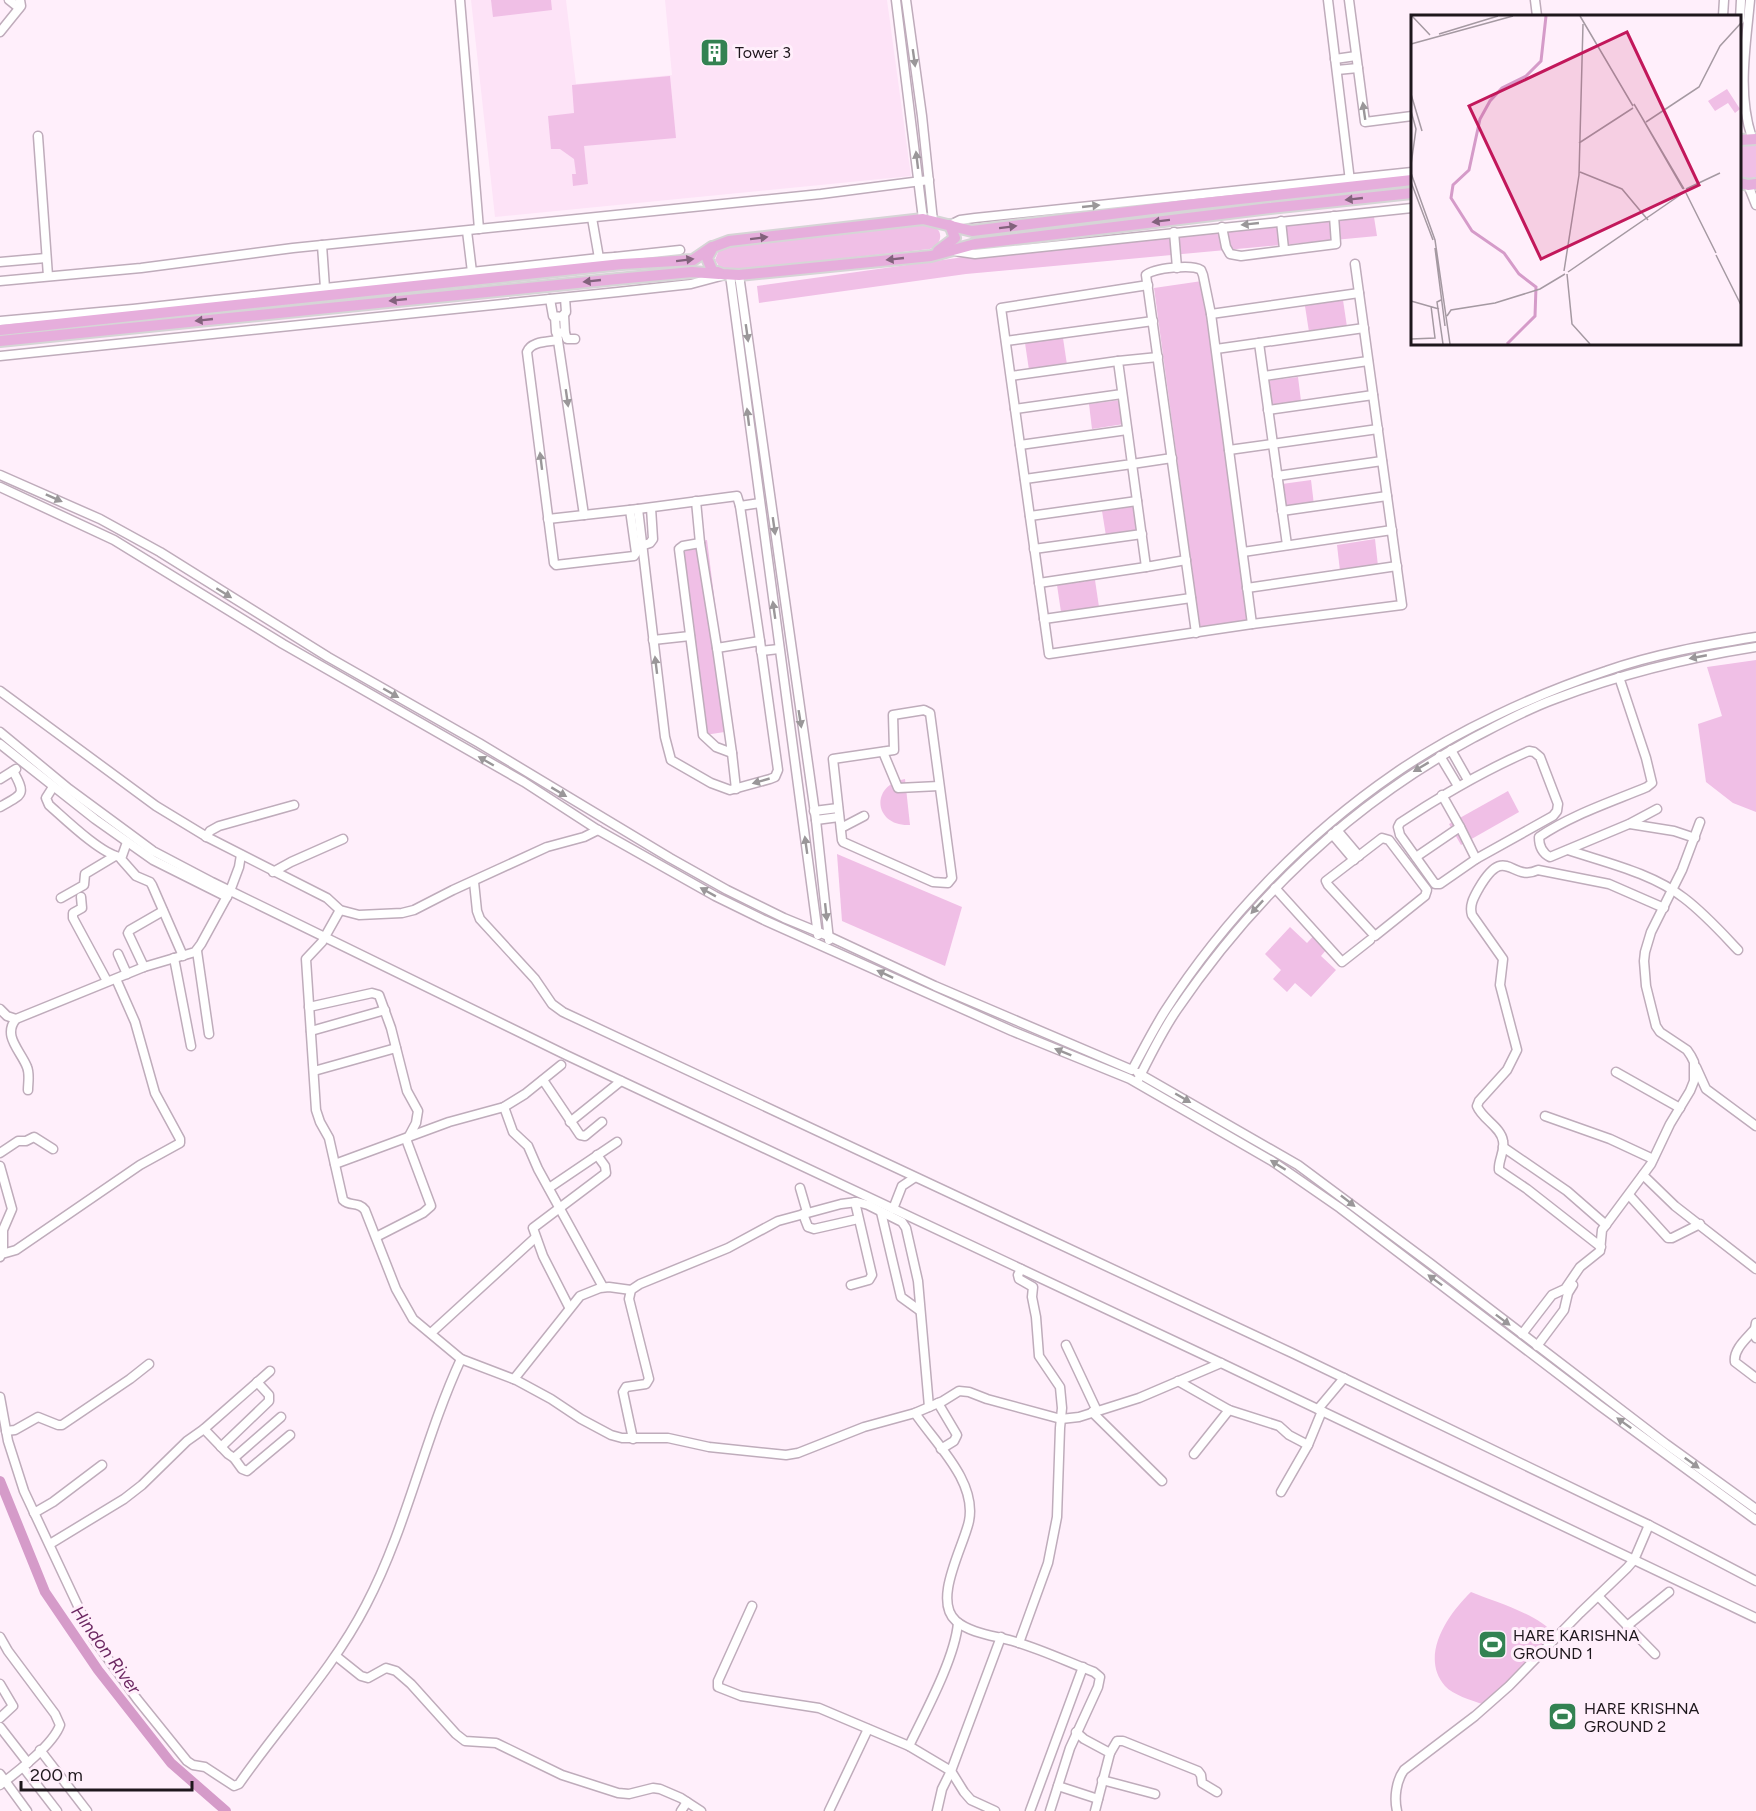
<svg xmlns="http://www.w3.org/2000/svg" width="1756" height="1811" viewBox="0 0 1756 1811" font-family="Figtree,sans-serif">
  <rect width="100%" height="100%" fill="#ffeffb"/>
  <polygon fill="#fde3f7" points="471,0 566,0 576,84 672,75 665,0 887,0 911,176 495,217"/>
  <g fill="#f0bfe6">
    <polygon points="491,0 551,0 552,10 493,17"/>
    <polygon points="670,76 676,138 584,146 588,184 573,186 572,174 576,174 574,159 560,149 551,149 548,116 574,113 572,85"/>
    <polygon points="1751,144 1756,146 1756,177 1748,179 1740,176 1740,147"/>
    <polygon points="1374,217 1377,236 966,274 759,303 757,286 964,257"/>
    <path d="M927,224c16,2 18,19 3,25l-203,22 -6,-2 -6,-9 4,-10 5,-3z"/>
    <polygon points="1202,281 1249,623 1200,629 1154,288"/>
    <polygon points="1343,300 1347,327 1309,332 1305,306"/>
    <polygon points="1063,338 1067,365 1029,370 1025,343"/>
    <polygon points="1298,377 1301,401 1271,406 1267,381"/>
    <polygon points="1121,400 1124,424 1092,429 1089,404"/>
    <polygon points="1311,480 1314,505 1285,509 1282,484"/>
    <polygon points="1136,506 1139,531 1106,536 1102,511"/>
    <polygon points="1375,539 1378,566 1340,571 1337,545"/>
    <polygon points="707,540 731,731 705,735 681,543"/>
    <polygon points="1095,580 1099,607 1061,612 1057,585"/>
    <polygon points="1756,660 1756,812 1733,803 1706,782 1698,724 1722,716 1707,667"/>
    <path d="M905,779l5,46c-36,2 -41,-40 -5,-46z"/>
    <polygon points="1508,791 1519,812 1461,845 1449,824"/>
    <polygon points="837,854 962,907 945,966 842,921"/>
    <polygon points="1290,927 1307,943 1317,932 1331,944 1321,956 1336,970 1311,997 1295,983 1287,992 1273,979 1281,970 1265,954"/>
    <path d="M1471,1592c24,10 68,22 84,43l-47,50 -26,19c-11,-4 -29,-9 -37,-18 -26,-30 3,-72 26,-94z"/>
  </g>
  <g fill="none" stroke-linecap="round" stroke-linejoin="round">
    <polyline stroke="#d59bc9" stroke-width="10" points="0,1481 45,1592 98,1670 171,1763 226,1811"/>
    <defs>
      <g id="minor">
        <polyline points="9,0 19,8"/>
        <polyline points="460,0 479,229"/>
        <polyline points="896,0 923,219"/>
        <polyline points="906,0 922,116 933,221"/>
        <polyline points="1328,0 1350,181"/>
        <polyline points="1349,0 1365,122 1412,116"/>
        <polyline points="1535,0 1537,16"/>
        <path d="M1750,0c-4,46 -13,93 2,138"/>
        <polyline points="1723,16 1724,0"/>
        <polyline points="1740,20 1741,0"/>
        <polyline points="0,32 21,6 20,0"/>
        <polyline points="1335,59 1356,56"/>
        <polyline points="1337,70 1358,68"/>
        <polyline points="38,136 48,276"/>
        <polyline points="1748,185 1756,205"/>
        <polyline points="592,218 599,258"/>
        <polyline points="1281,221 1284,249"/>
        <polyline points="950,225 960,220 975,218 1412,172"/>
        <polyline points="1222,227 1226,247 1230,254 1241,256 1336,244 1334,216"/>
        <polyline points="467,231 472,272"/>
        <polyline points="1174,232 1177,268"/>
        <polyline points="322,245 325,288"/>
        <polyline points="954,251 975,254 1412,208"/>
        <polyline points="615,257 680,250"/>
        <polyline points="0,262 46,258"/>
        <polyline points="730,275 818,935"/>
        <polyline points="739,275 816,820 829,940"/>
        <polyline points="0,281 141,268 293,248 821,194 929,180"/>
        <polyline points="1148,285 1001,308 1049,654 1252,624 1402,605 1355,264"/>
        <polyline points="550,299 553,316 562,317 566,312 565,298"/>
        <polyline points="1211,314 1359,293"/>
        <polyline points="555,317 556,332 565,333 564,315"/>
        <polyline points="0,321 133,309 599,258 615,257 616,265"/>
        <polyline points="565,333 567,339 575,339"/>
        <polyline points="557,334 584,515"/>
        <path d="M558,340c-10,2 -27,1 -31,12l27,211 2,2 78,-9 2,-3 -6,-43"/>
        <polyline points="1006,341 1153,321"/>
        <polyline points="1259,343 1287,545"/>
        <polyline points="1216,349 1364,328"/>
        <polyline points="0,356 618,292 691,284 721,276"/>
        <polyline points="1011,376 1118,361"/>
        <polyline points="1264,376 1368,361"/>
        <polyline points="1015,409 1122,394"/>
        <polyline points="1268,410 1373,395"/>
        <polyline points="1020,445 1127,430"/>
        <polyline points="1229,450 1378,429"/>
        <polyline points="1172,458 1132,464 1146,567 1186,560"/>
        <path d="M0,475l100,44 60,33 168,105 151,86 191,115 57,32 57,28 44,18 107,50 197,84c11,-20 21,-40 33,-59 59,-92 139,-175 229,-237 60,-42 142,-80 212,-103 48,-17 100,-26 150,-34"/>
        <polyline points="1277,476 1382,461"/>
        <polyline points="1025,479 1132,464 1118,361 1158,357"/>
        <polyline points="0,487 114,540 283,644 524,782 598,830 715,896 764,920 1012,1031 1130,1079 1272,1161 1340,1208 1599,1405 1756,1520"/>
        <polyline points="740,506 760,641"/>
        <polyline points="638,509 665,737 671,760 711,783 730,790 770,779 775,777 778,770 760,641 717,648 700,543 696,501"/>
        <polyline points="1282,511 1387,496"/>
        <polyline points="1030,516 1137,501"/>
        <polyline points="548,519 638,509 737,496 740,506 760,503"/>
        <polyline points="700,543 683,546 679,549 703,735 716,747 732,753 717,648"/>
        <polyline points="644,545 650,543 653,539 651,508"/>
        <polyline points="1034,549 1142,534"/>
        <polyline points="1243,552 1392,530"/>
        <polyline points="1039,583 1146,567"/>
        <polyline points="1247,588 1397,566"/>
        <polyline points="1044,619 1191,598"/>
        <path d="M1196,633l-50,-358c8,-7 46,-11 55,-5l2,5 8,39 41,310"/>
        <polyline points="653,640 690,636"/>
        <polyline points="761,651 779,649"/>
        <path d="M1619,677l27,81 6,25 -5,4c-36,15 -76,28 -108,50 0,9 3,16 11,20l79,-33 28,-15"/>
        <polyline points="0,691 156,806 207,837 327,898 340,910 359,915 402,913 414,910 453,890 547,847 584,837 598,830"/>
        <polygon points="924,710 930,713 952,878 948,883 933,882 843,842 842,840 833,759 894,750 893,715"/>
        <polyline points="0,732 69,789 126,831 153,851 212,882 566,1055 1221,1363 1756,1618"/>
        <polyline points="0,744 95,819 153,860 227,897"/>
        <polyline points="1451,750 1468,780"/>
        <path d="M1529,751l5,1 6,5 18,47 -1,7 -4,5 -77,43 -36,25h-5l-35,-49 -2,-8 2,-4c42,-28 83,-52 129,-72z"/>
        <polyline points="883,752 898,788 939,786"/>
        <polyline points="732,753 736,789"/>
        <polyline points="1440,756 1458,786"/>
        <polyline points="0,779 16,769"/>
        <path d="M53,787l-7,11 3,7c16,14 52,49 71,52"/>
        <polyline points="1442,795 1460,827"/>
        <path d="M0,807c22,-13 27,-11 13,-36"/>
        <polyline points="814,811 838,808"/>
        <polyline points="816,820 839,817"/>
        <polyline points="1630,824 1674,831 1695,838"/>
        <polyline points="841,828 864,816"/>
        <polyline points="1337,830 1359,856"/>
        <polyline points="1332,834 1354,860"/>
        <polyline points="206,837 210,831 219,826 294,805"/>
        <polygon points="1382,838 1389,840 1427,890 1425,896 1375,936 1328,885 1326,881"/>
        <polyline points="127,842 121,859 136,876 150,882 152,885 183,956"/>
        <path d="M1568,850c39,13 84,23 116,48 21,16 37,34 54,52"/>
        <polyline points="1416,857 1460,827 1476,859"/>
        <polyline points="273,872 291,862 343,839"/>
        <polyline points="474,882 477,911 480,919 535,979 552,1004 563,1012 1292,1353 1649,1525 1756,1581"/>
        <polyline points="1275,888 1342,962 1370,940"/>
        <polyline points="81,897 82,908 73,913 73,918 107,981"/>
        <polyline points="61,898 84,885 85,874 115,856"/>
        <path d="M340,910l-18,32 -16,17 10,151 4,12 9,16 14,62c7,7 15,1 22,10l31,79 17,30 48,40"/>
        <polyline points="197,951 209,1034"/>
        <polyline points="118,954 127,974"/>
        <polyline points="174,958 191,1046"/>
        <polyline points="144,967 128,933 130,930 163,911"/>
        <polyline points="309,1007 372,993 379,995 391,1028 407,1091 418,1111 416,1123 408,1138"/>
        <polyline points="0,1009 7,1016 16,1019"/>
        <polyline points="311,1031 385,1010"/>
        <polyline points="1696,1067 1706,1089 1756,1126"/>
        <polyline points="314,1071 396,1048"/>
        <polyline points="1616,1072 1680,1108"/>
        <polyline points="1138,1073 1298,1165 1431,1264 1666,1444 1756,1509"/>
        <polyline points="543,1080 580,1135 585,1136 602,1122"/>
        <path d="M1137,1082c12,-24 24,-49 39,-71 78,-115 175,-207 297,-273 27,-14 54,-29 82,-39 66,-25 131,-41 201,-52"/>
        <path d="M28,1090c0,-7 2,-16 -1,-23 -6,-16 -25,-31 -11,-48l128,-52 51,-15 6,-8 29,-53 9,-24 2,-12"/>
        <polyline points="504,1107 513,1132 528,1146 538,1169 603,1287"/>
        <polyline points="1545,1116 1610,1139 1653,1159"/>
        <polyline points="570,1122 621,1081"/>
        <polyline points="1503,1147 1567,1191 1606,1225"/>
        <polyline points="0,1153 18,1141 26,1141 34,1137 53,1149"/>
        <polyline points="335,1164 449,1122 504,1107 525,1094 561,1065"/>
        <polyline points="0,1166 12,1209 3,1230 3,1248 0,1257"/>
        <polyline points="1643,1175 1675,1206 1756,1269"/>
        <polyline points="549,1188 617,1142"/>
        <polyline points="800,1188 807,1212"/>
        <polyline points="1629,1195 1668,1238 1672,1238 1700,1224"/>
        <polyline points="893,1209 902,1186 914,1178"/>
        <polyline points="881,1212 901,1297 919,1310"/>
        <polyline points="803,1214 808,1227 814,1229 858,1219"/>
        <polyline points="376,1237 423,1213 431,1206 406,1139"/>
        <path d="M1601,1247l-74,-58 -28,-19c-1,-10 6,-18 4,-29 -2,-14 -21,-22 -26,-35l2,-5 28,-31 10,-20 -17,-65 3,-26 -31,-44c-3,-10 2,-18 7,-27 27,-46 32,-5 59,-18l71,14 55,24"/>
        <polyline points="2,1254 16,1250 140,1165 180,1143 180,1139 155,1093 135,1022 116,979"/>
        <polyline points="851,1285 869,1280 872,1275 855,1202"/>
        <polyline points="569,1307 543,1256 533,1228 606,1173 605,1166 597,1155"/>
        <polyline points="1756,1323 1754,1334 1756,1338"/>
        <path d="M1754,1330c-8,9 -21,20 -19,32l21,16"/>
        <polyline points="431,1333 535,1238"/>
        <polyline points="1522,1334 1552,1295 1565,1289 1580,1267 1600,1251 1602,1230 1651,1164 1670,1124 1690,1091 1694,1081 1694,1062 1691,1056 1687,1050 1660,1032 1656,1026 1646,986 1644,961 1645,952 1651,932 1682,870 1700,822"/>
        <polyline points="1066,1345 1097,1411"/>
        <polyline points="1537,1346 1564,1310 1568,1293 1573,1285"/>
        <polyline points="514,1379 580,1296 600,1288 609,1287 631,1290"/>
        <polyline points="1178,1381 1229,1410 1279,1426 1289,1435 1308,1445"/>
        <path d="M0,1397l8,44 16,50 69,147 44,61 50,62 6,4 12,2 29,19 5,-2c42,-61 93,-113 127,-179 41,-78 58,-166 95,-246l55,21 35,19 30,20 30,16 11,3h46l41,9 77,8 12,-2 66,-26 51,-14 28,-12 16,-10 10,1 18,7 74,20 18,-2 60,-19 82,-35"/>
        <polyline points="938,1403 957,1435 954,1441 941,1449"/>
        <polyline points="1318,1409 1344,1378"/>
        <polyline points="1092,1412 1162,1481"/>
        <path d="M915,1413c20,30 62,68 54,108 -5,25 -37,79 -13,100 15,13 42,15 60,21 27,8 52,20 78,30l6,5 -2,10 -28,61 -20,63"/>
        <polyline points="204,1429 228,1454 234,1458 281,1417"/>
        <polyline points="6,1431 15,1430 38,1417 58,1425 62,1425 130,1379 149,1364"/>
        <polyline points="633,1439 623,1392 626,1387 646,1384 649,1379 629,1299 631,1290 640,1284 728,1248 778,1221 841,1204 857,1202 868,1205 902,1222 906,1228 918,1281 929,1407"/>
        <polyline points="221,1447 269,1401 269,1395 257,1382"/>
        <polyline points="1194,1454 1229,1410"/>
        <polyline points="234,1458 242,1469 247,1471 290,1435"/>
        <polyline points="1281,1492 1308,1445 1322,1411"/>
        <polyline points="34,1513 53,1502 102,1465"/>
        <polyline points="50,1544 124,1499 142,1485 187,1441 204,1429 270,1371"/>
        <polyline points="1598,1596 1655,1654"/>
        <polyline points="752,1606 718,1681 718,1687 741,1696 819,1708 909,1746 951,1771 964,1792 971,1800 995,1811"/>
        <polyline points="1627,1626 1669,1592"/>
        <path d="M0,1637l8,14 47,63 5,11c-7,20 -43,47 -60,60"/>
        <polyline points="1019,1643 1048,1563 1057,1517 1060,1428 1062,1408 1060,1387 1039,1356 1036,1317 1032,1297 1033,1287 1019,1279 1018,1275 1021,1269"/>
        <polyline points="336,1656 361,1676 368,1678 386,1668 396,1671 411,1684 456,1734 465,1741 496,1743 562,1775 618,1793 629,1794 653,1788 660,1789 681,1798 701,1811"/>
        <polyline points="0,1718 13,1706 0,1684"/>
        <polyline points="0,1727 28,1763"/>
        <polyline points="1076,1732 1084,1739 1110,1753 1095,1811"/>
        <path d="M909,1746c16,-33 46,-88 49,-123"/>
        <polyline points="40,1750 87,1811"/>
        <polyline points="1110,1753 1117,1741 1123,1741 1198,1771 1201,1775 1202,1783 1217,1792"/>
        <polyline points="23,1767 57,1811"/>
        <polyline points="0,1774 27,1811"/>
        <polyline points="1102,1780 1155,1794"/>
        <polyline points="1058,1786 1098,1799"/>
        <polyline points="681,1811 687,1802"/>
        <polyline points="829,1811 868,1729"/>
        <polyline points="937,1811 942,1789 951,1771 1001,1637"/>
        <polyline points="1030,1811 1083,1667"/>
        <path d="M1397,1811c-3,-13 -1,-30 7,-41l71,-54 34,-30 71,-73 47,-45 7,-8 15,-35"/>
      </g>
      <g id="major">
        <polyline points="1740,140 1756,139"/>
        <polyline points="1412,180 1185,205 972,231 923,219 729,241 713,247 707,258 712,270 722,274 739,275 931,256 975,244 1270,208 1412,193"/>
        <polyline points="1740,183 1748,185 1756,184"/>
        <polyline points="938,251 955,238 950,225"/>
        <polyline points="0,330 622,264 693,260 712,247"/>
        <polyline points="0,341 617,279 692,272 719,274"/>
      </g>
    </defs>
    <use href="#minor" stroke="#bfacbb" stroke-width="11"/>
    <use href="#major" stroke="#d6d5d6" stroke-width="14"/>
    <use href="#minor" stroke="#fff" stroke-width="8"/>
    <use href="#major" stroke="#e6aedc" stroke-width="10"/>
  </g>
  <defs><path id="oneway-solid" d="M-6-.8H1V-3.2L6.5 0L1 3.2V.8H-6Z" transform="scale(1.5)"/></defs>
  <g fill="#9a9799">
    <use href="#oneway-solid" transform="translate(914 58) rotate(82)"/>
    <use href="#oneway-solid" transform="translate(1364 111) rotate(-98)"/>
    <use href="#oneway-solid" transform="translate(917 160) rotate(-97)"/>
    <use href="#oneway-solid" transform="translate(1091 206) rotate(-6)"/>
    <use href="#oneway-solid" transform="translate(1250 224) rotate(174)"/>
    <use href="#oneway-solid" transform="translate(747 333) rotate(82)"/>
    <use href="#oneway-solid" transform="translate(567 398) rotate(82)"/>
    <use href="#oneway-solid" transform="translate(748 417) rotate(-97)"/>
    <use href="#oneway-solid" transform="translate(541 461) rotate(-97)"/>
    <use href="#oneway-solid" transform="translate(54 498) rotate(24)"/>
    <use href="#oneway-solid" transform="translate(774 526) rotate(82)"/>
    <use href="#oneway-solid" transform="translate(224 593) rotate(32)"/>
    <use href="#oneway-solid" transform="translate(774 610) rotate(-98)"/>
    <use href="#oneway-solid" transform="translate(1698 657) rotate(169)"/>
    <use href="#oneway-solid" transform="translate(656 665) rotate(-97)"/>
    <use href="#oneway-solid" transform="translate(391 693) rotate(30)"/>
    <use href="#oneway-solid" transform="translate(800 719) rotate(81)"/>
    <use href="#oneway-solid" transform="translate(486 761) rotate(-150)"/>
    <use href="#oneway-solid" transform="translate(1421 767) rotate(149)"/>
    <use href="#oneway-solid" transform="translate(761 781) rotate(164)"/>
    <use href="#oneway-solid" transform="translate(559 792) rotate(31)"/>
    <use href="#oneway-solid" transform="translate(806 845) rotate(-98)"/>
    <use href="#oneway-solid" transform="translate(708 892) rotate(-151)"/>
    <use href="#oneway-solid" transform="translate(1257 907) rotate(133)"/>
    <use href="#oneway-solid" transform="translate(826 912) rotate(84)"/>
    <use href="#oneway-solid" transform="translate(885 974) rotate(-155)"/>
    <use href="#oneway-solid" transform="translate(1063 1052) rotate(-158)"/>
    <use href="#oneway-solid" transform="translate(1183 1098) rotate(30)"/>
    <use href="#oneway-solid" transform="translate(1278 1165) rotate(-148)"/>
    <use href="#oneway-solid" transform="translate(1348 1201) rotate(38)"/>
    <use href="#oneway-solid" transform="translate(1435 1280) rotate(-143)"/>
    <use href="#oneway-solid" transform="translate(1503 1320) rotate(37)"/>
    <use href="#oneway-solid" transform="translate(1624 1423) rotate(-144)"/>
    <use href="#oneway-solid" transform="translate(1692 1463) rotate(36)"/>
  </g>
  <g fill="#82627c">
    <use href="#oneway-solid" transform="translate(1354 199) rotate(174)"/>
    <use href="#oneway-solid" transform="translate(1161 221) rotate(173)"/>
    <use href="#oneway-solid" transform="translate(1008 227) rotate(-7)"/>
    <use href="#oneway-solid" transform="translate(759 238) rotate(-7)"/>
    <use href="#oneway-solid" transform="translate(895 259) rotate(174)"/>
    <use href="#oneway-solid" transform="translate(685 260) rotate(-7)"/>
    <use href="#oneway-solid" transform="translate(592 281) rotate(174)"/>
    <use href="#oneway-solid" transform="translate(398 300) rotate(174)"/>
    <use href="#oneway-solid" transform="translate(204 320) rotate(174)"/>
  </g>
  <defs>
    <symbol id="building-square" viewBox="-11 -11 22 22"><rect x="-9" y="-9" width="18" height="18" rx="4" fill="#338252" stroke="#ffeffb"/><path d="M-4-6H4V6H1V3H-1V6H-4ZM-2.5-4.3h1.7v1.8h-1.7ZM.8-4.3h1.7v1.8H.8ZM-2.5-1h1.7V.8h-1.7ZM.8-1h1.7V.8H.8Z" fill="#fff"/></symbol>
    <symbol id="stadium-square" viewBox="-11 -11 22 22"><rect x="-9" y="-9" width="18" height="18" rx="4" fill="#338252" stroke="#ffeffb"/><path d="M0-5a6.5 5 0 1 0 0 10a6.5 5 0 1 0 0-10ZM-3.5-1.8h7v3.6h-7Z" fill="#fff"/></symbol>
  </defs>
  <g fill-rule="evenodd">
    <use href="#building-square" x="698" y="36" width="33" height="33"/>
    <use href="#stadium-square" x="1476" y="1628" width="33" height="33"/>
    <use href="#stadium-square" x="1546" y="1700" width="33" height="33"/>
  </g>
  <g text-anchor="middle" stroke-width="6" stroke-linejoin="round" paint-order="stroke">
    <g font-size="16" fill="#1e171c" stroke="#ffeffb" text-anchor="start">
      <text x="735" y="58">Tower 3</text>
      <text x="1513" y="1641">HARE KARISHNA<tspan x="1513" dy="18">GROUND 1</tspan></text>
      <text x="1584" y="1714">HARE KRISHNA<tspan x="1584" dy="18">GROUND 2</tspan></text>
    </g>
    <g font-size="18" font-style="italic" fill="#6d2963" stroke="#ffeffb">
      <text transform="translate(106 1650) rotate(54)" y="6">Hindon River</text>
    </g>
  </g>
  <g transform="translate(1411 15)">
    <rect width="330" height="330" fill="#ffeffb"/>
    <path d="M316,74l13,20 -5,4 -7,-10 -13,8 -7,-10z" fill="#f0bfe6"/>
    <path fill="none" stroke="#d59bc9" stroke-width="3" d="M96,329l28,-28 1,-29 -17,-13 -15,-21 -32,-22 -21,-33 2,-13 16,-15 11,-51 10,-18 12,-13 24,-12 15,-15 5,-45"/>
    <path fill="none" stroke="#a599a2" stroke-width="1.5" d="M1,1l18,19M169,1l53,90M28,19l59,-18M0,29l102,-28M0,79l11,37M0,96l5,18 -5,36M235,107l53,-35 21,-41 21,-23M168,128l54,-35M169,157l42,17 26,31M0,158l24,67 15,104M0,167l22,58M272,174l-49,-85 50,85M275,174l34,-16M275,178l30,60M24,233l10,78M305,240l25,50M153,256l15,-96 4,-151M157,257l115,-79M156,259l5,50 18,20M30,285l-4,2 6,42M0,286l28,8M36,301l4,-6 44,-7 45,-14 25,-15M0,324l24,-1 -4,-32"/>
    <path fill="#c2185b" fill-opacity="0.15" stroke="#c2185b" stroke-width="3" d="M216,17l72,153 -158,74 -72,-153z"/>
    <rect width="330" height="330" fill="none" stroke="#1e171c" stroke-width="3"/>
  </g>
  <path d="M21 1781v9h171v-9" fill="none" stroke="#1e171c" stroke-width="3"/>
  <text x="30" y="1781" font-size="18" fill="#1e171c" stroke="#ffeffb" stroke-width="4.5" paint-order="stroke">200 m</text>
</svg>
